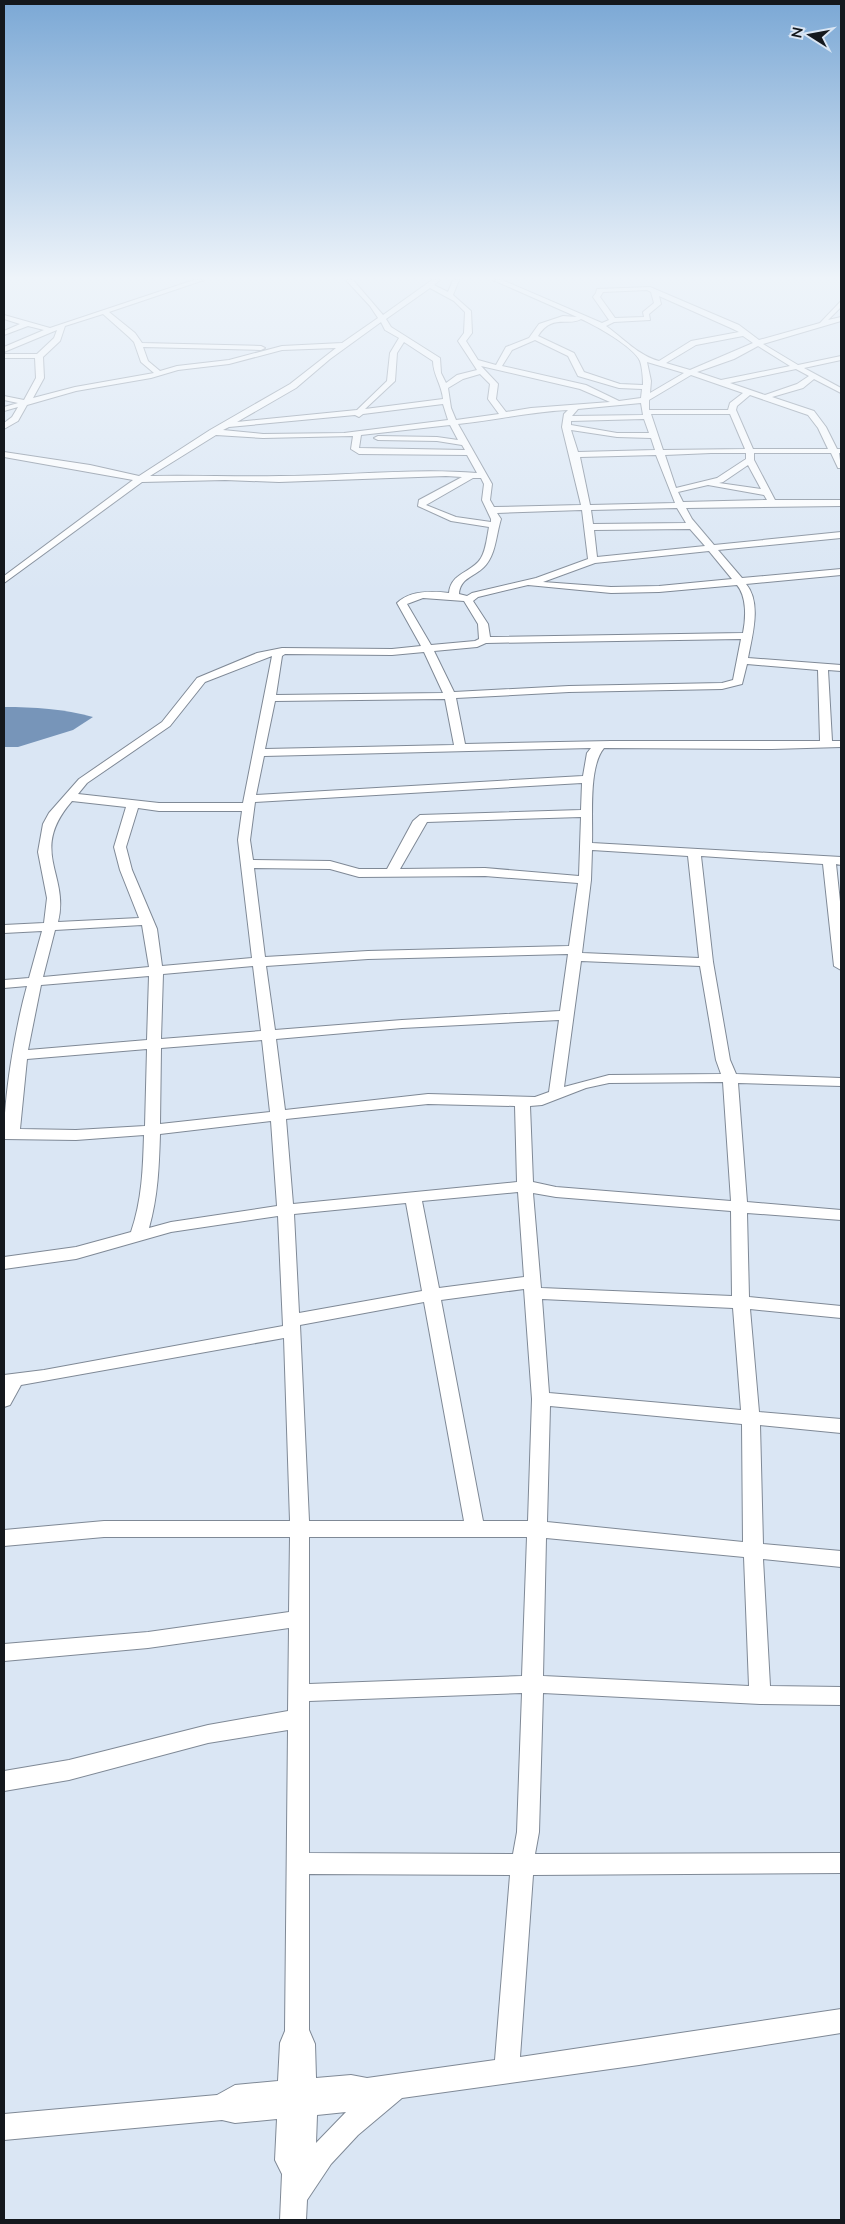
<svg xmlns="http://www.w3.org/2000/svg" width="845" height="2224" viewBox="0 0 845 2224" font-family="Lato,sans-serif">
  <rect width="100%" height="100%" fill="#dae6f4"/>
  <path fill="#7795b9" d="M4,707c30,0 60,2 89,10l-20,13 -55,17h-14z"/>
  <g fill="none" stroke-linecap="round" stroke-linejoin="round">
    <defs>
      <path id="minor" d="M194,280h10l-95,32 26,21 7,10 119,3 4,2 -4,2 -118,-3 5,14 12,10 17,-5 52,-6 53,-14 60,-3 36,-25 -8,-12 -24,-26h7l30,35 49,-35h8l-6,5 14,7 5,-12h6l-6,15 18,16 1,22 -6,8 12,19 18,5 10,-18 23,-9 10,-14 24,-8 14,1 -84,-37h9l100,43 7,-3 -16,-23 3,-4 1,-4 53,-2 89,38 20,15 61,-17 21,-22v6l-13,13 13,-3v4l-78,23 35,21 43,-9v4l-37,8 37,20v5l-27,-14 -11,9 -31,9 42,14 12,16 11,22h4v4h-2l2,15h-3l-7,-15h-77v7l21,40h66v6l-155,2 6,11 22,26 127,-13v6l-123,12 24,28 99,-9v6l-95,9c16,19 6,52 2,74l93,7v6l-13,-1 4,71h9v6l-69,2 -168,-1c-16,19 -11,70 -12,95l249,14v8l-5,-1 5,47v59l-7,-4 -11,-102 -122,-8 12,106 17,98 6,14 105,4v8l-103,-3 9,119 94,8v10l-94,-7 2,84 92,9v12l-91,-9 9,103 82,7v14l-81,-8 3,119 78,7v16l-78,-8 7,127 71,1v18l-81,-1 -217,-11 -4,139 -4,22 306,-1v20l-308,2 -13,182 321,-48v24l-202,32 -237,33 -44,37 -27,29 -24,36 -1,20h-26l2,-46 -7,-14 2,-41 -42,4 -13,-3 -218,20v-26l213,-19 18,-10 43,-4 2,-38 5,-12 3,-301 -80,13 -139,37 -65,11v-20l65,-11 139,-35 80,-14 1,-83 -141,20 -144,13v-17l144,-12 141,-20 1,-75h-186l-100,9v-16l100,-9h186l-6,-183 -263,47 -11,20 -6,2v-32l40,-5 239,-44 -5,-110 -107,16 -95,27 -72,10v-12l72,-10 55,-15c11,-32 12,-63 13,-97l-68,5 -72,-1c0,-43 11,-110 23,-153l-23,2v-8l25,-2 13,-47 -38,2v-8l40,-2 3,-25 -9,-46 5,-28 6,-11 30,-34 83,-57 35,-44 60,-25 25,-5 110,1 29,-3 -24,-43c13,-13 36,-12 52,-10 2,-21 23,-20 32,-35 5,-8 6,-21 8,-31l-38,-6 -33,-15 1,-6 43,-23 -16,-1 -167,6 -54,-2 -83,2 -138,101v-7l129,-96 -129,-23v-5l86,13 49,11 71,-46 80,-46 46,-36 -54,2 -53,14 -51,6 -27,8 -75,13 -49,14 -9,16 -14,8v-6l8,-6 6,-10 -14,4v-4l14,-4 -14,-3v-4l20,4 12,-22 -1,-20h-31v-4h33l17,-16 3,-8 -53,22v-5l40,-17 -16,-4 -24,9v-4l16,-7 -16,-5v-4l46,13zM430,288l24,13 11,11 -1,21 -6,8 19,29 -20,5 -11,8 -5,-10 -1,-15 -49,-31 -5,-8zM647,290l4,2 3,11 -11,9 1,5 -29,1 -15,-21 3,-5zM659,296l74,33 6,3 -48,9 -32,20c-20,-5 -36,-23 -53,-35l8,-4 36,-2 -1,-6 12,-10zM103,314l26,23 5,5 7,20 13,11 -79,14 -42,11 11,-20 -1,-21 17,-16 5,-15zM581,319c14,6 53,28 59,42 2,6 3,17 3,24l-23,-1 -36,-12 -10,-19 -36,-17c14,-23 31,-9 43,-17zM381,322l4,8 14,8 -9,15 -3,28 -30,29 -120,12 59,-34 34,-29zM743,336l10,7 -63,27 -24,-7 30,-18zM535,340l33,16 10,20 41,12 23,1 -1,9 -22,3 -33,-16 -84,-19 10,-16zM404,342l29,19c0,14 9,24 10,38l-78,10 30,-28 2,-28zM758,346l32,20 -69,14 -24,-8 37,-13zM647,362l37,11 -34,20 1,-12zM481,366l99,23 30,13 -79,6 -25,4 -10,-13 2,-15zM796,369l13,7 -12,8 -32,11 -35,-12zM480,374l10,10 -2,15 11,15 -43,6 -5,-12 -3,-20 15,-9zM691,375l52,18 -13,10 -2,7h-79v-10zM750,395l58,20 10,13 10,21h-75l-17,-39 1,-4zM641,403l2,12 -71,1 6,-7zM443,404l5,16 -104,13 -81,1 -40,-4 6,-3 126,-12 4,2 4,-3zM568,410l-4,4 -2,13 19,78 -87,2 -4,-7 2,-16 -34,-60c37,-4 72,-12 110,-14zM651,414h79l15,35 -82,1zM644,419l5,14h-32l-46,-8v-4zM450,425l8,15 -21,-3 -59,-1 -4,2 4,2 59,1 25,4 3,5 -106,-2 2,-13zM571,430l46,7 34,1 4,12 -77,2zM216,435l47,3 90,-2 -2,13 8,5 108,1 10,18c-65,-5 -131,3 -197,3 -43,1 -86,-1 -130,0zM711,453h35v6l-29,19 -41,10 -11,-33zM656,455l19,48 -85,2 -10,-48zM748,465l13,24 -42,-6 4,-1zM473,478h8l3,6 -2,16 9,19v3l-35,-5 -30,-12zM708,485l56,10 3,5 -84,2 -5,-10zM677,508l9,15 -93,1 -2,-14zM582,510l6,49 -52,19 -64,15 -5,3 -8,-2c1,-16 15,-17 25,-27 12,-12 12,-32 17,-48l-4,-6zM690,529l15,17 -108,11 -3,-27zM709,551l23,28 -73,7 -48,1 -68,-5 52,-19zM528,585l83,8 48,-1 78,-7c10,12 9,33 6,48l-253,4 -2,-13 -15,-23 5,-4zM423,598l41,3 14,23 1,15 -4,2 -44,4 -24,-41zM741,639l-8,41 -11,3 -153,3 -115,6 -20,-41 43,-4 9,-4zM424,652l19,41 -167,2 6,-39 3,-2 107,1zM272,656l-29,147h-84l-81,-9 9,-11 83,-57 35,-44zM747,664l71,6 2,71h-209l-146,3 -9,-46 113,-6 153,-3 20,-5zM445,699l9,46 -189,4 10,-48zM591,748l-4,5 -4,23 -327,19 8,-39zM582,783l-1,27 -161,5 -7,6 -26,48h-28l-29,-8 -77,-1 -3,-20 5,-38zM72,801l54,6 -12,40 6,23 19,48 -81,4c12,-48 -30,-70 14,-121zM138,808l21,3h83l-4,29 14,118 -90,8 -5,-37 -25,-59 -6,-23zM581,817l-2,59 -94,-8 -85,1 27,-47zM592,850l96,6 11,102 -117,-5 9,-73zM254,868l76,1 29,8 126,-1 93,7 -9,63 -201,5 -103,6zM142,925l7,42 -106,10 12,-47zM568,954l-8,57 -158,9 -127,10 -9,-64 102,-7zM581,961l119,5 16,94 5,14 -112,1 -45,12zM253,966l8,65 -100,8 2,-65zM149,976l-2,64 -119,10 13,-65zM559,1020l-10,72 -14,5 -107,-3 -143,16 -9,-71 126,-11zM262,1040l8,72 -110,12 1,-76zM147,1049l-2,77 -69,4 -56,-1 7,-70zM723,1082l8,119 -175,-14 -23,-5 -3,-76 12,-1 44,-17 23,-5zM428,1104l87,2 2,76 -224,22 -7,-85zM271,1121l6,85 -106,16 -22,6c9,-32 10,-62 11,-94zM518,1192l6,85 -85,11 -17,-87zM533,1193l23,4 175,14 1,85 -191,-8zM406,1203l16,88 -123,22 -5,-99zM524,1289l8,110 -4,122h-45l-42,-221zM542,1299l191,9 8,102 -192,-17zM424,1302l40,219h-155l-9,-196zM550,1406l192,18 1,118 -196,-20zM309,1537h218l-5,139 -213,8zM546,1538l198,19 5,129 -206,-10zM522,1693l-5,139 -4,22 -204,-1v-152zM309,1874l201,1 -15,185 -128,18 -16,-3 -35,3 -1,-34 -6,-14zM346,2112l-30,31 1,-28z"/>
    </defs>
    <use href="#minor" stroke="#7f8996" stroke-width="2"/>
    <use href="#minor" fill="#fff" fill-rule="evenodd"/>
  </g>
  <linearGradient id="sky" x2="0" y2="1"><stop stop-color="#7ba8d5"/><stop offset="0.47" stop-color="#eef4fa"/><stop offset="1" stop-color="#eef4fa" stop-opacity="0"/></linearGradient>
  <rect width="845" height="592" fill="url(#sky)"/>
  <rect width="845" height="2224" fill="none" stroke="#14181d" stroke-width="10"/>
  <g transform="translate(810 35) rotate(281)" stroke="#dae6f4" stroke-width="4" paint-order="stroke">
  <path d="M0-4L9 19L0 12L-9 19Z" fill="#14181d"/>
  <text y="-8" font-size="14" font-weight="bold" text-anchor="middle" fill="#14181d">N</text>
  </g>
</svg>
